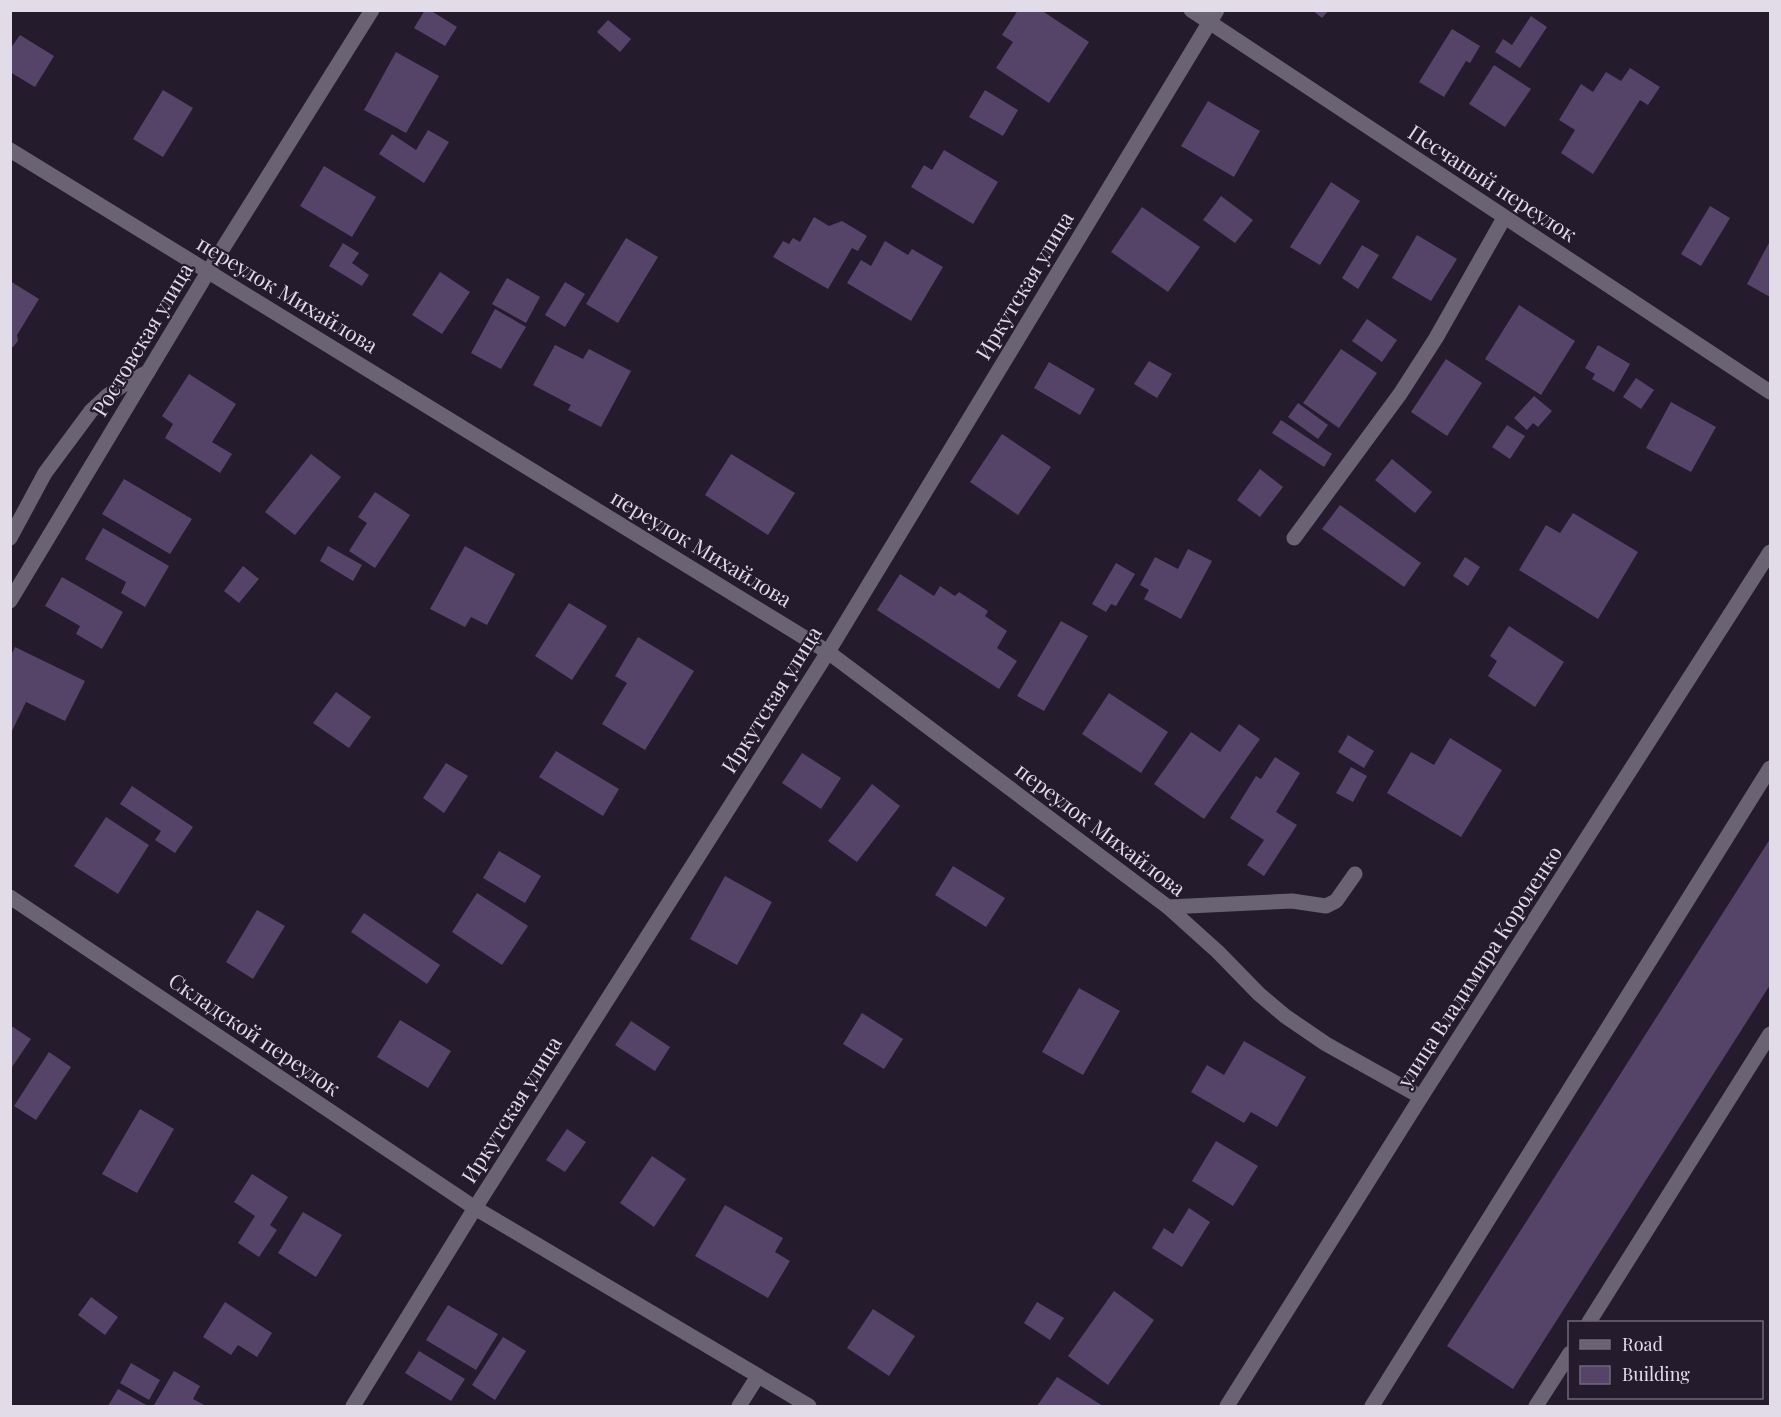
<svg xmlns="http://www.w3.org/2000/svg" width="1781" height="1417" viewBox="0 0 1781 1417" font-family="'Playfair Display',serif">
  <rect width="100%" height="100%" fill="#241b2d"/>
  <g fill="#554467">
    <polygon points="425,10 430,10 457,27 445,46 414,28"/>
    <polygon points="1018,10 1041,10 1089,42 1049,103 996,68 1013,42 1002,35"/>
    <polygon points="1312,10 1329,10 1322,18"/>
    <polygon points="1531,16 1547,27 1520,68 1495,52 1503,39 1512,45"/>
    <polygon points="608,20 631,39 620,52 597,32"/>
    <polygon points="1452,29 1480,46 1470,63 1466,61 1444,97 1419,82"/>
    <polygon points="20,35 54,56 35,87 10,72 10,49"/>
    <polygon points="396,52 439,76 406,133 364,110"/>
    <polygon points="1494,65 1531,89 1505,127 1469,104"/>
    <polygon points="1630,68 1660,87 1648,105 1640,100 1593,174 1561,153 1575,130 1559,120 1581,84 1593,92 1606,72 1621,81"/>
    <polygon points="163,90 193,108 163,157 133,139"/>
    <polygon points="985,90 1018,110 1003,136 969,117"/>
    <polygon points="1208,101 1260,131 1234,177 1181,146"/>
    <polygon points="428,130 449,142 424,183 379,154 392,134 416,150"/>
    <polygon points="944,150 998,182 973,224 911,187 924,165 932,170"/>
    <polygon points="324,166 376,197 352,237 300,206"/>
    <polygon points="1331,182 1360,201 1320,265 1290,247"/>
    <polygon points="1221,196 1253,220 1235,243 1203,220"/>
    <polygon points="1710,206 1730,218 1701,266 1681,254"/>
    <polygon points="1142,207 1200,247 1168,292 1111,252"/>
    <polygon points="814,217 829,226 842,221 867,236 858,251 852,248 828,289 773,257 783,241 789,244 793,238 800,242"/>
    <polygon points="1417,235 1457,259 1431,301 1392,278"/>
    <polygon points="626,238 658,257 618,323 586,304"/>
    <polygon points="885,241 908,255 912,249 943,267 911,321 847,283 861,260 871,266"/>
    <polygon points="1770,241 1770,297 1747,284"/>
    <polygon points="343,243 359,253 352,263 369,275 362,286 329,266"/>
    <polygon points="1362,245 1379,255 1358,289 1342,278"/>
    <polygon points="440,272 470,292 442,334 412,315"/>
    <polygon points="507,278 540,297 526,323 492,304"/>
    <polygon points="10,281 39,299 17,335 18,341 13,347 10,347"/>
    <polygon points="565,282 585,294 565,327 545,315"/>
    <polygon points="1519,305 1575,341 1541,395 1485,359"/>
    <polygon points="495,309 526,327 501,369 471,353"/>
    <polygon points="1367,319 1397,340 1382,362 1352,341"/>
    <polygon points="555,345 583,359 589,349 631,371 601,427 568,410 571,405 533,385"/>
    <polygon points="1598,345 1630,364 1614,392 1592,379 1595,374 1585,368"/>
    <polygon points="1341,349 1377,373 1339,428 1303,403"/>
    <polygon points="1446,359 1482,383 1447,436 1411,412"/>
    <polygon points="1149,361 1172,374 1157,398 1134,384"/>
    <polygon points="1049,362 1095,389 1080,415 1034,388"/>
    <polygon points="189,374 236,404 212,442 232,454 220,473 165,438 173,424 162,416"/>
    <polygon points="1636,378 1654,390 1641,409 1623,397"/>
    <polygon points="1534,396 1552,411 1538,427 1533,423 1527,430 1514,418"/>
    <polygon points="1671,402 1716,427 1691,472 1646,448"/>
    <polygon points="1298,403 1328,425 1318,439 1288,417"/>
    <polygon points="1281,420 1332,454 1324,467 1272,433"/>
    <polygon points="1507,425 1525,436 1510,459 1492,447"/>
    <polygon points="1002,434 1051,467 1018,515 970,482"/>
    <polygon points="311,454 341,477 295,535 265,512"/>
    <polygon points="731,454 795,493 768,535 705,495"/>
    <polygon points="1392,459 1432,492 1415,513 1375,480"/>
    <polygon points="1260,469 1283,487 1260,517 1237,500"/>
    <polygon points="124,479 192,519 170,554 102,514"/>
    <polygon points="375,492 410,515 375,568 349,551 367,523 358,517"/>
    <polygon points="1340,505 1421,563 1404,587 1322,529"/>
    <polygon points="1573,513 1638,552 1598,619 1519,570 1546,525 1560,533"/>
    <polygon points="103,528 169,566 145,607 121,593 126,582 85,559"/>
    <polygon points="328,546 362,565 353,581 320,561"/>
    <polygon points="465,546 515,574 487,625 471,617 465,627 430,609"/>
    <polygon points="1188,549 1212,561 1181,619 1144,599 1149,590 1140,585 1155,557 1178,569"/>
    <polygon points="1465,557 1480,567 1468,586 1453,576"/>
    <polygon points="1116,563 1135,574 1116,606 1111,604 1106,612 1092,604"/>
    <polygon points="243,566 259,579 239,603 224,591"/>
    <polygon points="900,574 934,596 940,586 955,596 959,592 988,611 985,616 1007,631 997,648 1017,661 999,689 877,610"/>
    <polygon points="62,577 123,612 102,649 76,634 80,626 45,606"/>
    <polygon points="569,603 607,626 572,680 535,656"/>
    <polygon points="1061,621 1088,636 1044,711 1017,696"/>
    <polygon points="1509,626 1564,662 1535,707 1488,676 1497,661 1490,656"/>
    <polygon points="638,637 694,671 645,750 602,724 627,683 615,676"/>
    <polygon points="15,647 85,681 65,721 26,702 10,735 10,657"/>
    <polygon points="336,692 371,717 349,748 313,723"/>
    <polygon points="1109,693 1168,732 1141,773 1082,734"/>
    <polygon points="1239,724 1260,739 1204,819 1154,784 1191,732 1220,752"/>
    <polygon points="1348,735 1374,751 1364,768 1338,752"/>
    <polygon points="1450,738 1502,770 1461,837 1387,793 1411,752 1434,765"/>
    <polygon points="556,751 619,789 603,816 539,777"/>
    <polygon points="802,753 841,778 821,809 782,783"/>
    <polygon points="1275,757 1300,773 1276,812 1297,825 1264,876 1247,865 1264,840 1230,818 1256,776 1261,779"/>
    <polygon points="446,763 468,776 444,813 423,798"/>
    <polygon points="1351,767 1367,776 1353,802 1336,793"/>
    <polygon points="872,784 900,806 857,862 828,841"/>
    <polygon points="132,786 193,827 175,853 155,840 161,831 120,804"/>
    <polygon points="106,817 149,845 118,894 74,866"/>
    <polygon points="1770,839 1770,985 1513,1389 1447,1346"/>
    <polygon points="499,851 541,876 525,903 483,878"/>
    <polygon points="953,866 1005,898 986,927 935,895"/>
    <polygon points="725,876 772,902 737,965 690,939"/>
    <polygon points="477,893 528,926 502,965 452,932"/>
    <polygon points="257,910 285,926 253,979 226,962"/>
    <polygon points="364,913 440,965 427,984 351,932"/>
    <polygon points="1079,988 1120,1011 1083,1075 1042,1052"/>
    <polygon points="862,1013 903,1039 884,1069 843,1044"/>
    <polygon points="400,1020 451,1051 428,1088 377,1057"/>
    <polygon points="631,1021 670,1047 655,1071 615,1045"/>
    <polygon points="10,1025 31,1039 10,1070"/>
    <polygon points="1244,1041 1306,1077 1277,1127 1251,1112 1244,1123 1191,1092 1207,1065 1224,1075"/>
    <polygon points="49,1052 71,1067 36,1120 14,1106"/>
    <polygon points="140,1109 174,1129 137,1193 102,1174"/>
    <polygon points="567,1129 586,1142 565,1172 546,1160"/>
    <polygon points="1216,1141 1258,1166 1233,1206 1192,1181"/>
    <polygon points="652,1156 686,1179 654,1227 620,1203"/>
    <polygon points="252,1174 288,1197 270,1225 277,1230 259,1257 238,1243 255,1216 234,1202"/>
    <polygon points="725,1205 783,1238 775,1252 790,1261 768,1298 695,1256"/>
    <polygon points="1189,1208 1210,1222 1182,1267 1152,1248 1164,1228 1173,1234"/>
    <polygon points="303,1212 342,1235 316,1277 278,1253"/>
    <polygon points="1114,1291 1154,1320 1108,1385 1068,1356"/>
    <polygon points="91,1297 118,1317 105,1335 78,1315"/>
    <polygon points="225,1302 272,1333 257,1357 238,1345 231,1355 203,1337"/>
    <polygon points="1037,1302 1064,1318 1050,1340 1024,1323"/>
    <polygon points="448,1305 498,1334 476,1370 426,1340"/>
    <polygon points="873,1309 915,1336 889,1376 847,1348"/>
    <polygon points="503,1337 526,1351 495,1400 472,1385"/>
    <polygon points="419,1351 465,1379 451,1401 405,1373"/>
    <polygon points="131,1363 160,1380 149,1400 120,1383"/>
    <polygon points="174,1371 200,1386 193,1399 206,1406 154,1405"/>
    <polygon points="1057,1377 1103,1406 1037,1406"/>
    <polygon points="118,1389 148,1406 108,1406"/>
  </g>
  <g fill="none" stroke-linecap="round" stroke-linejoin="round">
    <g stroke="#6a6373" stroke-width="15">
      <polyline points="1191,10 1770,392"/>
      <polyline points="10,150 828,652 1168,907 1218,952 1259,994 1285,1016 1326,1044 1421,1097"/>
      <polyline points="10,538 45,473 91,411 107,396 126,383 148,372"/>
      <polyline points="1294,538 1400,394 1436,338 1504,218"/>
      <polyline points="10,601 208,272 372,10"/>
      <polyline points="10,897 475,1208 809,1406"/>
      <polyline points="1168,907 1292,901 1326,906 1336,901 1355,874"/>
      <polyline points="1589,1322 1770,1034"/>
      <polyline points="353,1406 475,1208 828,652 1217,10"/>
      <polyline points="739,1406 758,1376"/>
      <polyline points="1227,1406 1421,1097 1770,552"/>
      <polyline points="1372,1406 1770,768"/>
      <polyline points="1536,1406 1570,1353"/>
    </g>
  </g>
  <g text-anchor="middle" stroke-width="4.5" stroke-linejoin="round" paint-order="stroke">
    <g font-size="21" fill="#e2dce9" stroke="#241b2d">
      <text transform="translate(1492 184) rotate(33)" y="7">Песчаный переулок</text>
      <text transform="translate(1025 286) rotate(-59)" y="7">Иркутская улица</text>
      <text transform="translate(287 295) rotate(31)" y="7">переулок Михайлова</text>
      <text transform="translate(143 340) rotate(-59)" y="7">Ростовская улица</text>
      <text transform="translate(701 549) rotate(31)" y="7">переулок Михайлова</text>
      <text transform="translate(772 700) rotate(-58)" y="7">Иркутская улица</text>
      <text transform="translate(1100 830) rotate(37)" y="7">переулок Михайлова</text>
      <text transform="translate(1480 967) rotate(-57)" y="7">улица Владимира Короленко</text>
      <text transform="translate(254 1035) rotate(34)" y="7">Складской переулок</text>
      <text transform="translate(512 1110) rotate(-58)" y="7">Иркутская улица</text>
    </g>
  </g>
  <rect width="1781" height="1417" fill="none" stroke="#e2dce9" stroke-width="24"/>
  <rect x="1568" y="1321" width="195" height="78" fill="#241b2d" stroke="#706878" stroke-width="1.5"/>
  <rect x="1580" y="1340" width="30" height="9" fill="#6a6373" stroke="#706878" stroke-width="1.5"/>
  <text x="1622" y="1351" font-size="18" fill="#e2dce9">Road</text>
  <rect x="1580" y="1366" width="30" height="18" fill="#554467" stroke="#706878" stroke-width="1.5"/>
  <text x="1622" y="1381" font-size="18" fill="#e2dce9">Building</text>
</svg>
